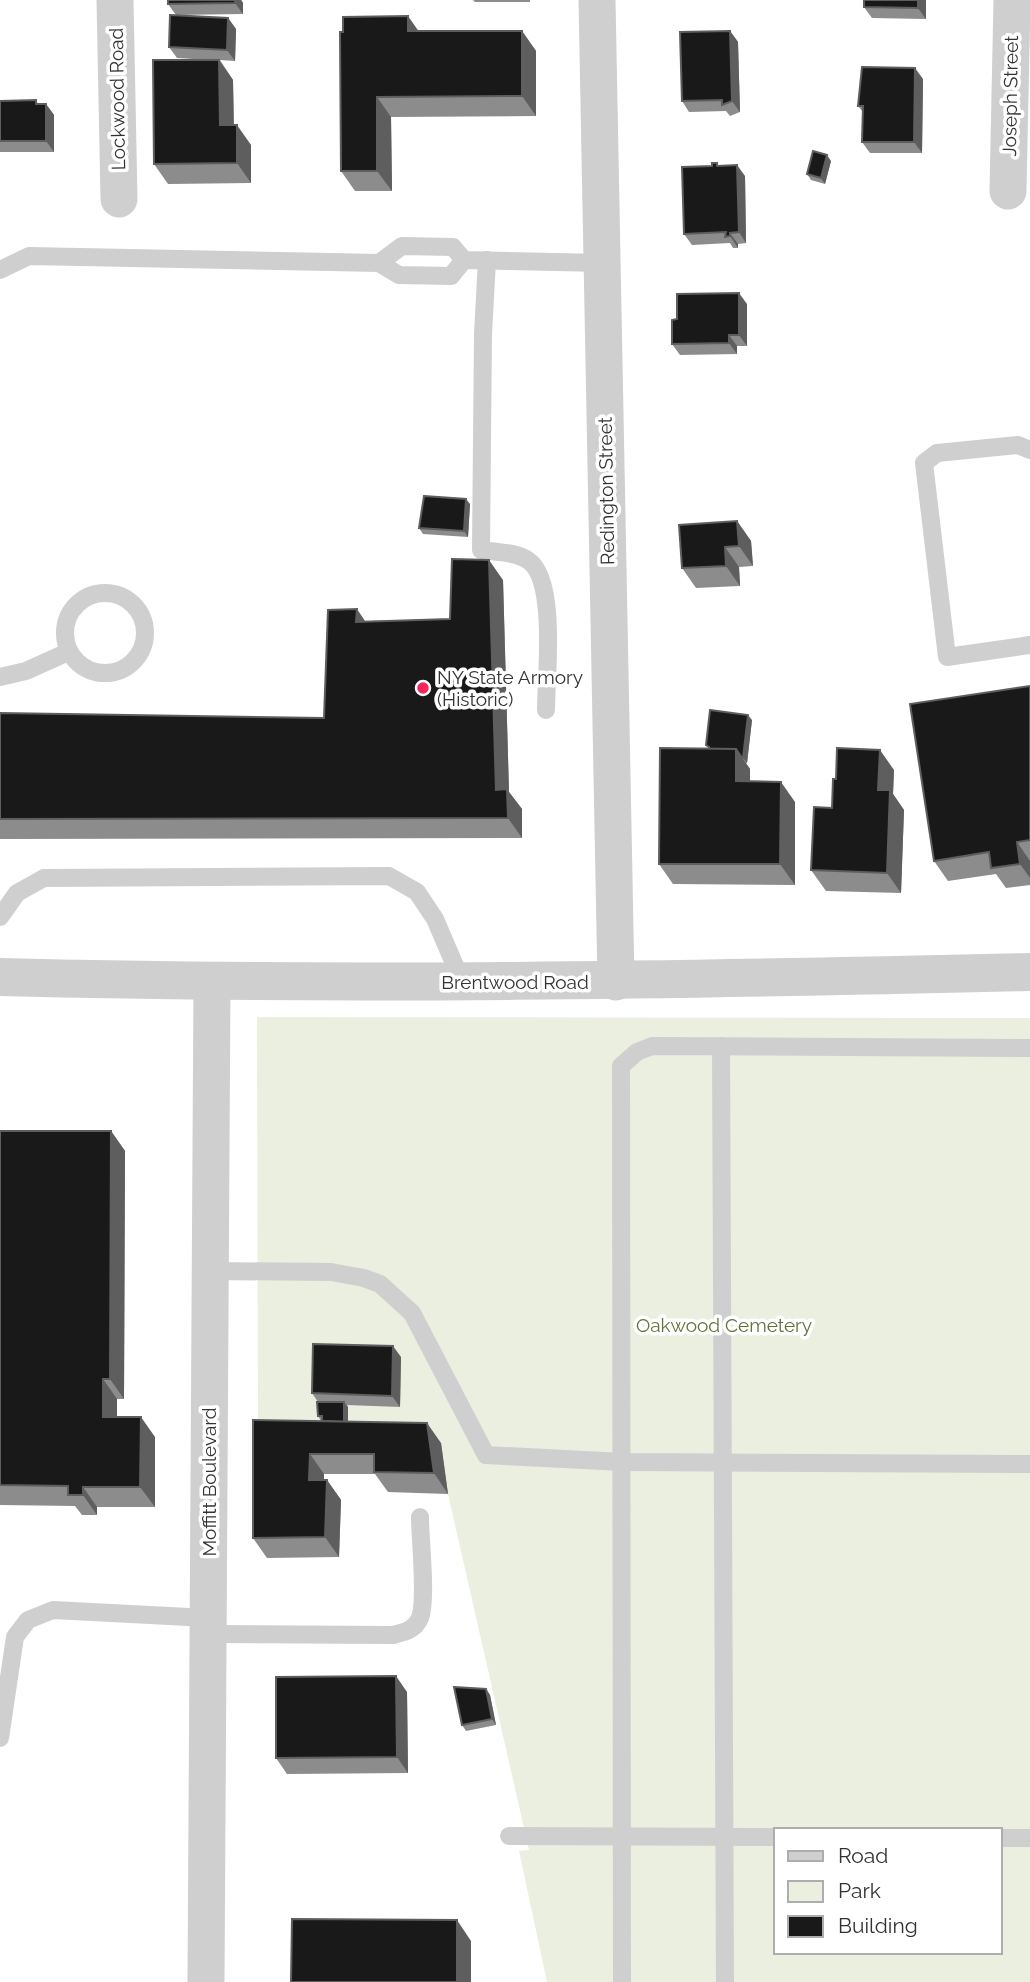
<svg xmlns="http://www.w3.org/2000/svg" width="1030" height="1982" viewBox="0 0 1030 1982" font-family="Raleway,sans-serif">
  <rect width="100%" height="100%" fill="#fff"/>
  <path fill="#eaefdf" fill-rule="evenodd" d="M257,1017l773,1v964h-483l-28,-131 10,-1 -81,-356 -7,-50 -174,-4 -9,-21zM776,1830h224v122h-224z"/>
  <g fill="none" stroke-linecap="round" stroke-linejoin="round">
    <g stroke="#cfcfcf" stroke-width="18">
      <path d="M487,260l-4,74 -2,216c15,2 36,2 48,11 28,20 17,116 17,149"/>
      <polyline points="379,263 402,246 453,247 464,260 602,263"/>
      <polyline points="0,270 29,256 379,263 399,275 451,276 464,260"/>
      <polyline points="1030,450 1018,445 937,453 924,463 947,657 1030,645"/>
      <circle cx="105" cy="633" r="40"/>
      <polyline points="0,677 26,671 68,652"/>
      <polyline points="0,917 17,893 44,878 389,876 417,892 435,919 462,982"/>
      <polyline points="721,1046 725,1982"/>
      <polyline points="210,1271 331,1272 364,1278 380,1284 412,1313 486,1455 623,1462 1030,1464"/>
      <path d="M208,1634l185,1c11,-3 22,-5 27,-17 7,-18 0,-79 0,-101"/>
      <polyline points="0,1738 15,1637 28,1620 53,1610 208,1618"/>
      <polyline points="509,1836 776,1837"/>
      <polyline points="1000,1838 1030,1838"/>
      <polyline points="622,1982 621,1066 637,1052 652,1046 1030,1048"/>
    </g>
    <g stroke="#cfcfcf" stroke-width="37">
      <polyline points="115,0 119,199"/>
      <polyline points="597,0 616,982"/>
      <polyline points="1008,191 1012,0"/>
      <polyline points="206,1982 212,982"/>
    </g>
    <path stroke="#cfcfcf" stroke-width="38" d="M0,977c344,9 686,3 1030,-5"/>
  </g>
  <g fill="#8c8c8c">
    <polygon points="168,0 241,0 243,3 243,14 176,15 168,4"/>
    <polygon points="473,0 530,0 530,2 475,2"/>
    <polygon points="864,0 926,0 926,19 872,18 864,7"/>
    <polygon points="228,18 236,29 235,61 220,60 233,80 234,125 251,145 251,183 168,184 154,164 209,60 177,58 169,47"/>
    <polygon points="522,31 536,51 536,116 391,117 392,191 355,191 341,171 340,32"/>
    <polygon points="730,31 738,42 740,112 730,116 726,111 689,112 682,101"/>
    <polygon points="923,79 922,153 870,153 862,142 863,112 858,106"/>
    <polygon points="36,100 38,104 46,104 54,115 54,152 0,152 0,101"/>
    <polygon points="831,161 825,184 811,180 807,174"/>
    <polygon points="719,166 745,176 746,243 738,244 738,248 733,248 730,243 692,245 684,234"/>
    <polygon points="747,304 747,346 737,346 737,354 680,355 672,344"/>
    <polygon points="470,504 468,537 423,534 419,528"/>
    <polygon points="737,521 751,541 753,566 739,567 740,586 696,588 682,568"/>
    <polygon points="503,580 509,792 522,809 522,838 0,839 0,713 324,718 366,621 450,619"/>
    <polygon points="1030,686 1030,885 1006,888 996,874 948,881 934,861"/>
    <polygon points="752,720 747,763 746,763 750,769 750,782 795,802 795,885 673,884 659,864 709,749 706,745"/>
    <polygon points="894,770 893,794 904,810 901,893 826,891 811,870 832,808 836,779"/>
    <polygon points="0,1131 111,1131 125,1151 124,1399 117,1399 117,1417 155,1437 155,1507 97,1507 97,1515 82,1515 75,1506 0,1505"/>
    <polygon points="401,1357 400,1407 347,1405 348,1407 348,1422 441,1443 448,1494 388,1492 375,1474 324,1474 324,1480 327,1480 341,1500 339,1557 267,1558 253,1538 321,1421 318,1416 318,1402 312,1393"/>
    <polygon points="486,1689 490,1695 496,1725 466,1731 462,1725"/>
    <polygon points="407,1692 408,1773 287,1774 276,1758"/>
  </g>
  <g fill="#5e5e5e">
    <polygon points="235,0 241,0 243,3 243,14 235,3"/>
    <polygon points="918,0 926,0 926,19 918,8"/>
    <polygon points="408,16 422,36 408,31"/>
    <polygon points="228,18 236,29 235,61 227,50"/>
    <polygon points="522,31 536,51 536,116 522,96"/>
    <polygon points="730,31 738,42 740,112 732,101"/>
    <polygon points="219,60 233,80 234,145 220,125"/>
    <polygon points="915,68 923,79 922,153 914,142"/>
    <polygon points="377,97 391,117 392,191 377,171"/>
    <polygon points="46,104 54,115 54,152 46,141"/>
    <polygon points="237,125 251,145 251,183 237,163"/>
    <polygon points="827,155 831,161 825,184 821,178"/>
    <polygon points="737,165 745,176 746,243 739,232"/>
    <polygon points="730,233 738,244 738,248 730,236"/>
    <polygon points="739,293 747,304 747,346 739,335"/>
    <polygon points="729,335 737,346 737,354 729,343"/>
    <polygon points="466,499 470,504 468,537 464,531"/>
    <polygon points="737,521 751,541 753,566 739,546"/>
    <polygon points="725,547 739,567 740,586 726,566"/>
    <polygon points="489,560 503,580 509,792 522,809 522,838 508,818 496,790"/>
    <polygon points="357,609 371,630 356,622"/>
    <polygon points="748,715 752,720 747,763 743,758"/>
    <polygon points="736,749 750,769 750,802 736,781"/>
    <polygon points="880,750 894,770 893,794 904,810 901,893 887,873 878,790"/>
    <polygon points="781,782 795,802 795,885 780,864"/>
    <polygon points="1017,842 1030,861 1030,878 1020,864"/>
    <polygon points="111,1131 125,1151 124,1399 110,1379"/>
    <polygon points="393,1346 401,1357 400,1407 392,1396"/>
    <polygon points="103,1379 117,1399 117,1437 103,1417"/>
    <polygon points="344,1402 348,1407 348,1428 344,1422"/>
    <polygon points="141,1417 155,1437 155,1507 140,1487"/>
    <polygon points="427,1423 441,1443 448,1494 434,1473"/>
    <polygon points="310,1454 324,1474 323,1500 309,1480"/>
    <polygon points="327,1480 341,1500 339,1557 325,1537"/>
    <polygon points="83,1487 97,1507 97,1515 83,1495"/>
    <polygon points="396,1676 407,1692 408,1773 397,1757"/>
    <polygon points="486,1689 490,1695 496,1725 492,1719"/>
    <polygon points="457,1920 471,1941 471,1982 457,1982"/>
  </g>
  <g fill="#191919" stroke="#5e5e5e" stroke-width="2">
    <polygon points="168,0 235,0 235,3 168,4"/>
    <polygon points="864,0 918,0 918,8 864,7"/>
    <polygon points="170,15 228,18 227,50 169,47"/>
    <polygon points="408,16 408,31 522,31 522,96 377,97 377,171 341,171 340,32 343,32 343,17"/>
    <polygon points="730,31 732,101 722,105 722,100 682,101 680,32"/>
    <polygon points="153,60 219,60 220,125 237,125 237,163 154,164"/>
    <polygon points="862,67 915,68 914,142 862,142 863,106 858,106"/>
    <polygon points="36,100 36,104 46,104 46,141 0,141 0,101"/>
    <polygon points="813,151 827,155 821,178 807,174"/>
    <polygon points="712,163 717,163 717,166 737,165 739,232 730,233 730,236 725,237 726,232 684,234 682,167 712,166"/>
    <polygon points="739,293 739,335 729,335 729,343 672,344 672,320 677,319 677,294"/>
    <polygon points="424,496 466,499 464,531 419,528"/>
    <polygon points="737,521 739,546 725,547 726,566 682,568 679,525"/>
    <polygon points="452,559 489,560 496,790 507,789 508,818 0,819 0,713 324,718 328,610 357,609 356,622 450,619"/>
    <polygon points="1030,686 1030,840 1017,842 1020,864 991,868 989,852 934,861 910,704"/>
    <polygon points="710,710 748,715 743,758 742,758 736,749 709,749 709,747 706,745"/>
    <polygon points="660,748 736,749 736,781 781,782 780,864 659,864"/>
    <polygon points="837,748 880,750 878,790 890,790 887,873 811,870 814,807 832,808 833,779 836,779"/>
    <polygon points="0,1131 111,1131 110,1379 103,1379 103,1417 141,1417 140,1487 83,1487 83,1495 68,1495 68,1486 0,1485"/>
    <polygon points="313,1344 393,1346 392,1396 312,1393"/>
    <polygon points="317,1402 344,1402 344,1422 322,1421 322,1416 318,1416"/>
    <polygon points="253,1420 427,1423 434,1473 374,1472 374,1454 310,1454 309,1480 327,1480 325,1537 253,1538"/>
    <polygon points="396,1676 397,1757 276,1758 276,1677"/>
    <polygon points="454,1687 486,1689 492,1719 462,1725"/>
    <polygon points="292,1919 457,1920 457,1982 291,1982"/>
  </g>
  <circle fill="#f52759" stroke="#fff" stroke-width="2.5" cx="423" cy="688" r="7"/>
  <g text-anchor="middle" stroke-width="7" stroke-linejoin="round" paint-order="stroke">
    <g font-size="19" fill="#323232" stroke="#fff">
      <text transform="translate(1010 96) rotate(-89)" y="7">Joseph Street</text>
      <text transform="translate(117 99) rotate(-91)" y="7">Lockwood Road</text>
      <text transform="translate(606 491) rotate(-91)" y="7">Redington Street</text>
      <text x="515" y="989">Brentwood Road</text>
      <text transform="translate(209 1482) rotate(-90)" y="7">Moffitt Boulevard</text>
    </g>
    <g font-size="19" fill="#323232" stroke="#fff" text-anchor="start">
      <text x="437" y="684">NY State Armory<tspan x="437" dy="22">(Historic)</tspan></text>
    </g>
    <g font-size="19" fill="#5e723a" stroke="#fff">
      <text x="724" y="1332">Oakwood Cemetery</text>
    </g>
  </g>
  <rect x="774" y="1828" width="228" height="126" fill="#ffffff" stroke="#adadad" stroke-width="2"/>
  <rect x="788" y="1851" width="35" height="10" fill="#cfcfcf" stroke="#adadad" stroke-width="2"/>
  <text x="838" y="1863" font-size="21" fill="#323232">Road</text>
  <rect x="788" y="1881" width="35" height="21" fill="#eaefdf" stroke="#adadad" stroke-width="2"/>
  <text x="838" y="1898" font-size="21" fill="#323232">Park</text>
  <rect x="788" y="1916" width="35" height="21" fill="#191919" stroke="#adadad" stroke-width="2"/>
  <text x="838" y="1933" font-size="21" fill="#323232">Building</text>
</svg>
